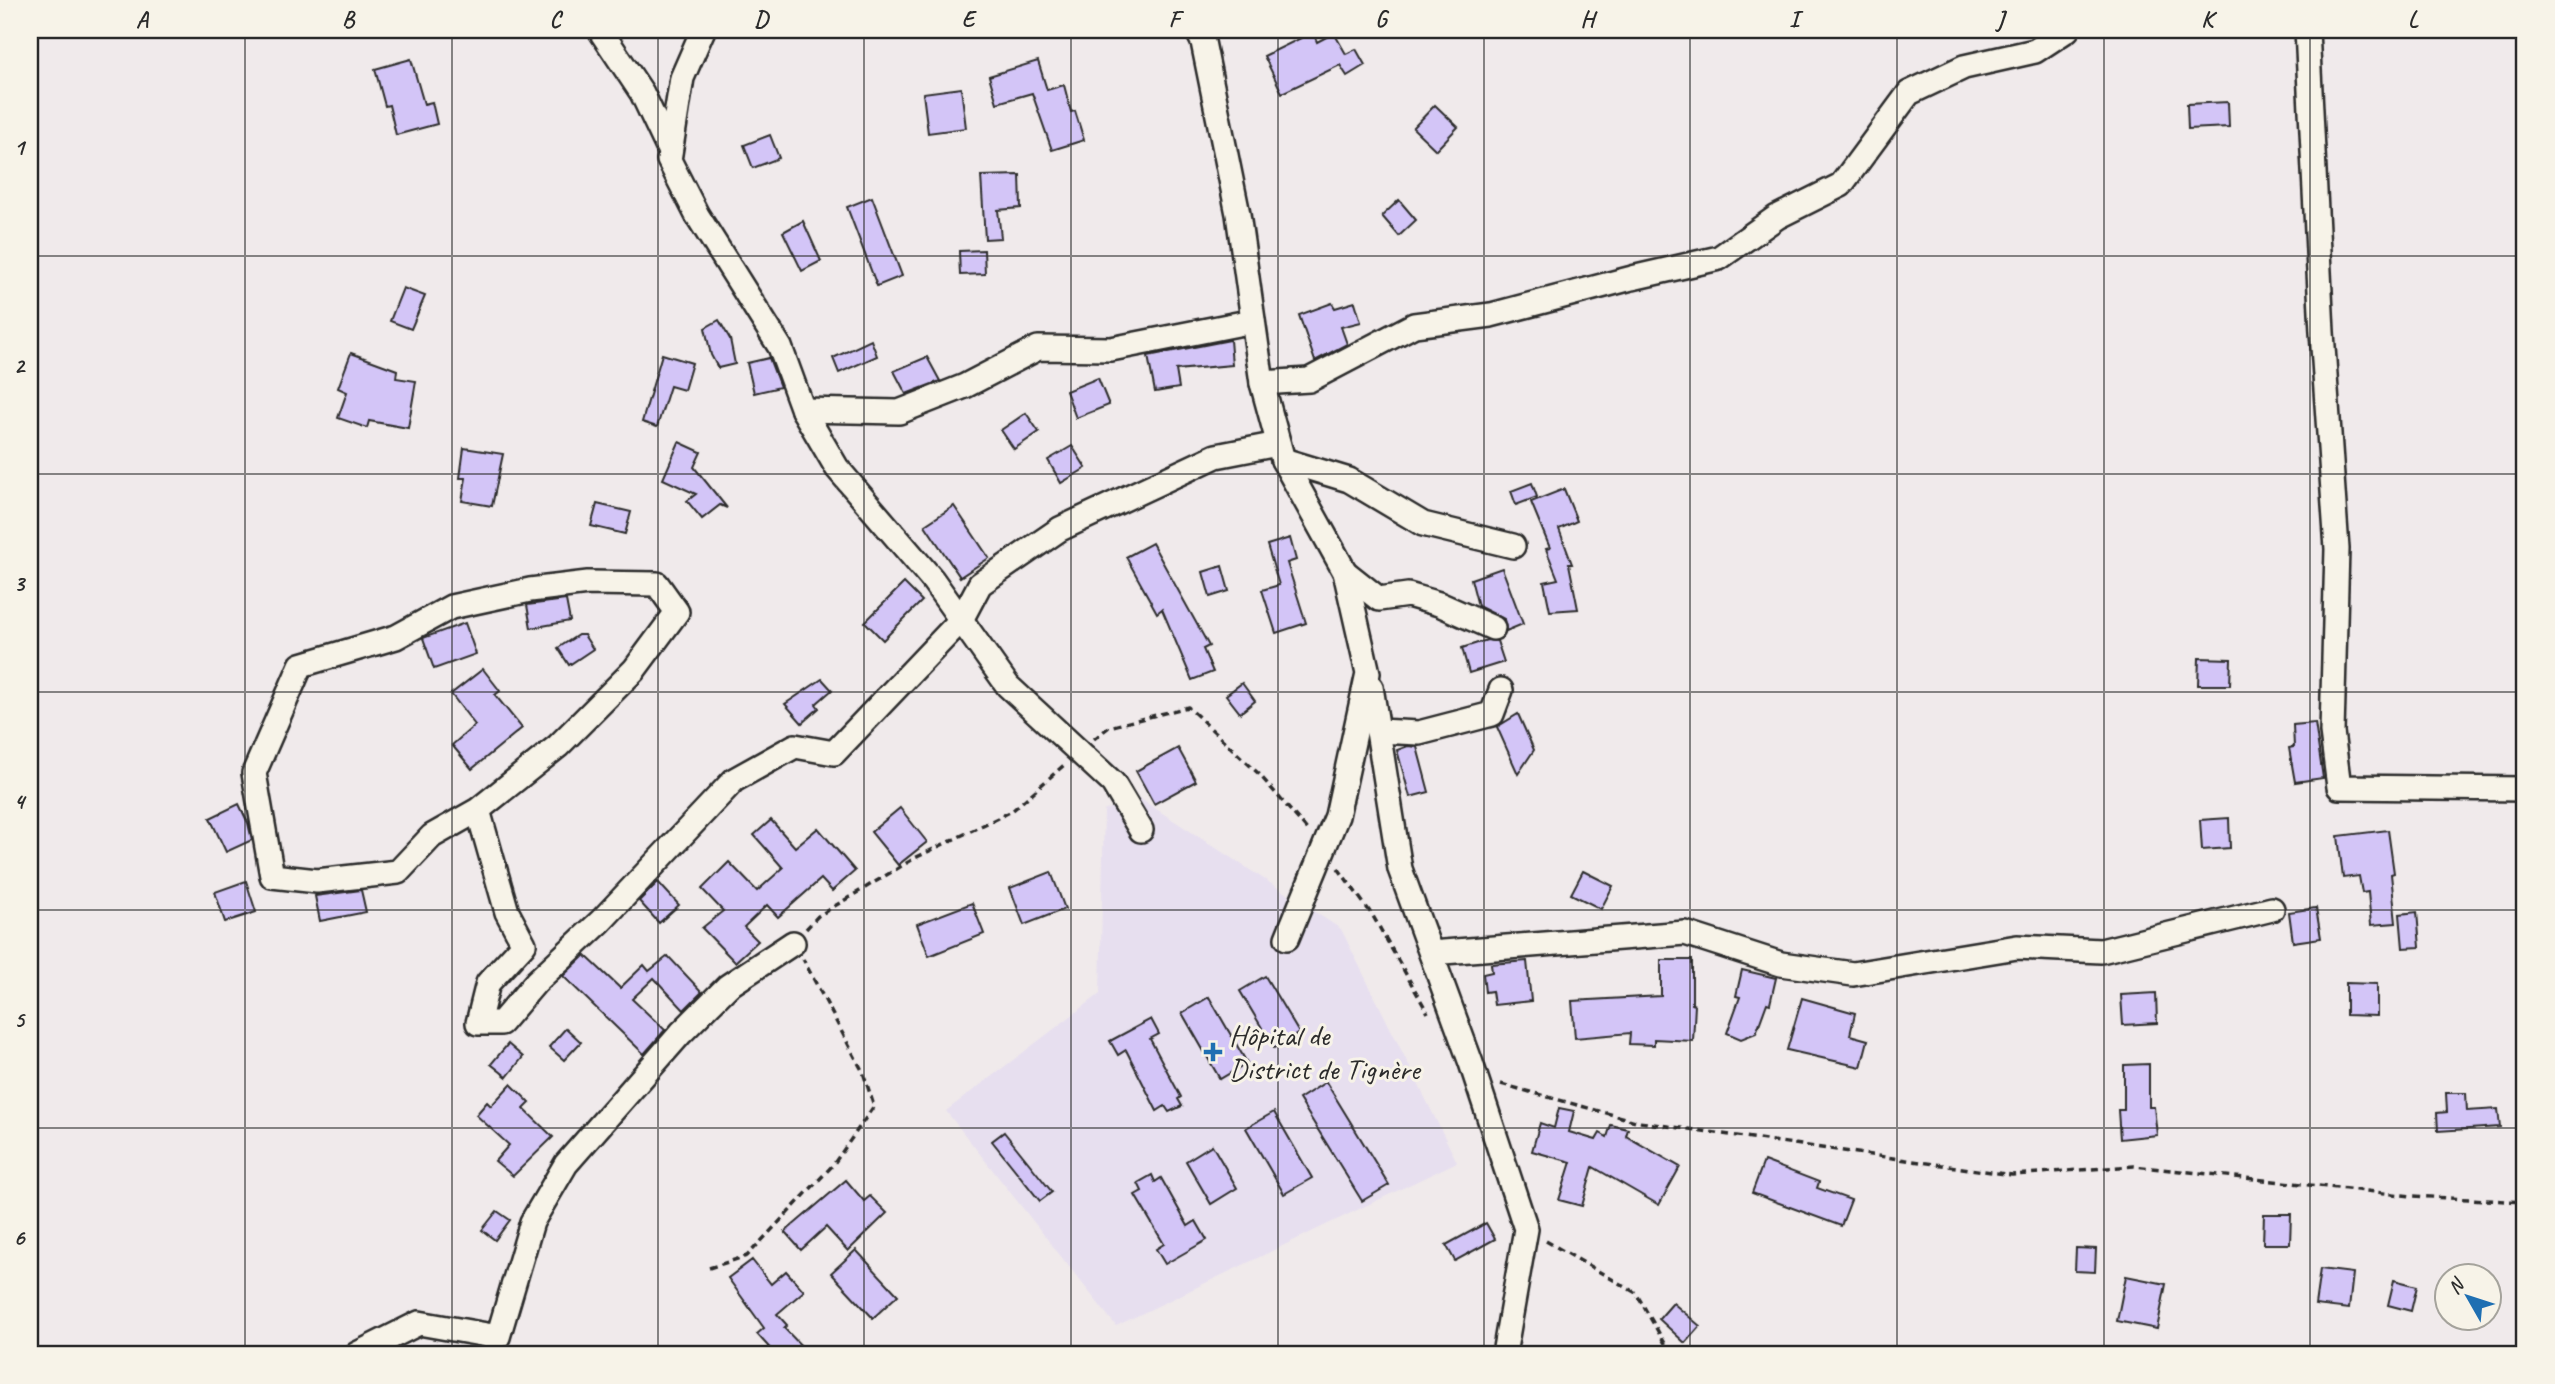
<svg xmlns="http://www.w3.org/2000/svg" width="2555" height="1384" viewBox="0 0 2555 1384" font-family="Caveat,sans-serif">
  <rect width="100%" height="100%" fill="#f0eaeb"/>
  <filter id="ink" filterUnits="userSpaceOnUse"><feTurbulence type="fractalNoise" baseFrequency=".0143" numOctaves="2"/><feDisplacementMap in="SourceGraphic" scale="14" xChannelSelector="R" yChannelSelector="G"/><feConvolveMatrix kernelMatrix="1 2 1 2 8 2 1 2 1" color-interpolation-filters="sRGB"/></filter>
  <g filter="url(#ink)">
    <polygon fill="#e7dfef" points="1136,796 1341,929 1457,1162 1116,1326 946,1111 1100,994 1104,811"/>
    <g fill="#d3c5f7" stroke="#2b2b2b" stroke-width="2">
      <polygon points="1313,32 1317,42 1334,33 1346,54 1356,49 1365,65 1347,76 1340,65 1282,93 1264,56"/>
      <polygon points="411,59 424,104 432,102 437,124 396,135 389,105 385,106 375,69"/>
      <polygon points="1038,61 1047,90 1064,85 1071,112 1075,111 1084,140 1052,150 1032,93 997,103 989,76"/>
      <polygon points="961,88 966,128 928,133 923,93"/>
      <polygon points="2228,102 2229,127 2188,129 2187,104"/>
      <polygon points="1435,105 1458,127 1436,150 1413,128"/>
      <polygon points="770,135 779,158 753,168 744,145"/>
      <polygon points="1020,175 1021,208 998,210 1001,238 985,239 981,176"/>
      <polygon points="872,197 902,276 877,286 847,207"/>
      <polygon points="1399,200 1416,220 1399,236 1382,216"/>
      <polygon points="803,221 821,261 802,271 783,232"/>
      <polygon points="984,250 985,274 960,275 959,251"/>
      <polygon points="403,288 425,296 411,329 390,321"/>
      <polygon points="1355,302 1361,322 1341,327 1347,344 1315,361 1299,315 1332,303 1335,308"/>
      <polygon points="719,320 730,339 735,364 718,368 711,355 705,328"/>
      <polygon points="871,340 877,356 839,373 833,358"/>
      <polygon points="1230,340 1232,365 1176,370 1179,388 1155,392 1148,356"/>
      <polygon points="351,353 397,370 396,378 416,381 408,428 369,421 367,428 338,418 347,392 338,388"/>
      <polygon points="662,354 692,363 684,390 670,386 657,427 642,422"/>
      <polygon points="927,357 940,381 906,394 894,371"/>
      <polygon points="769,358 780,387 754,393 747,363"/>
      <polygon points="1098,378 1109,405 1076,418 1066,391"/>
      <polygon points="1026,413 1039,432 1014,449 1001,430"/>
      <polygon points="679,442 701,452 694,467 727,508 720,505 702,519 687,501 696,494 663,479"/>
      <polygon points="1072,446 1086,468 1061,483 1048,460"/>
      <polygon points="464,448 503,454 492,506 462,501 466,478 460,478"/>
      <polygon points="1532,483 1537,497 1516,505 1511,491"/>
      <polygon points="1564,489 1577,521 1559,529 1572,564 1569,564 1578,609 1550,611 1544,582 1558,579 1546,549 1550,548 1531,502"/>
      <polygon points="597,504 631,512 625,534 591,526"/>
      <polygon points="954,506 989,558 960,577 925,525"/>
      <polygon points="1290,538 1296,560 1287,563 1306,623 1276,633 1262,590 1279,585 1267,545"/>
      <polygon points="1152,543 1209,646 1203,649 1213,672 1192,680 1162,609 1157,613 1126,557"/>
      <polygon points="1222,566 1229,591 1210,597 1203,572"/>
      <polygon points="1502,568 1523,624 1506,631 1504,619 1478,606 1471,579"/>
      <polygon points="904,583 922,601 883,640 865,622"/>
      <polygon points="566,600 570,621 531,628 527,605"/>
      <polygon points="465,623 476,654 434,669 423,638"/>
      <polygon points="578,635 584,635 593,649 569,665 558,648"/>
      <polygon points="1487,640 1497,641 1504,662 1469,673 1462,648"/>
      <polygon points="2199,658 2231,659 2230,685 2198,685"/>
      <polygon points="483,669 500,691 495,695 522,728 472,769 452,745 475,725 451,694"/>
      <polygon points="822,679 832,690 816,704 819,708 802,723 785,704"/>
      <polygon points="1242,683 1255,701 1240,713 1226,695"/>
      <polygon points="1518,714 1534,750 1518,774 1497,727"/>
      <polygon points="2315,723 2323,778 2295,782 2289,748 2294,747 2293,725"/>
      <polygon points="1408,746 1417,747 1429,792 1410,797 1397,750"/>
      <polygon points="1178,748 1196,781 1154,804 1136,771"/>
      <polygon points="239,804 248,823 252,840 226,852 210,818"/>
      <polygon points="900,808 927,842 898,865 871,832"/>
      <polygon points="2229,818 2230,848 2202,850 2200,820"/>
      <polygon points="771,820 795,847 818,828 855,871 832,891 821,879 778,917 767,905 744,927 758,941 735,962 702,928 723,911 702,889 729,862 757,891 783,868 754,835"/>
      <polygon points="2388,830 2394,873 2391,874 2396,923 2371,925 2368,892 2362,893 2359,876 2343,878 2338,836"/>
      <polygon points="1583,871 1613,886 1601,909 1571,894"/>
      <polygon points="1051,872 1065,909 1024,925 1010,888"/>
      <polygon points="246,881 256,912 225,922 215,892"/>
      <polygon points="658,882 679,905 659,923 639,901"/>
      <polygon points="361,890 366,912 320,921 315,896"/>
      <polygon points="972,903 984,934 929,956 917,924"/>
      <polygon points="2316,908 2321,938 2293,942 2289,912"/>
      <polygon points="2417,912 2420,947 2403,948 2400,914"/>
      <polygon points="585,955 620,988 644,965 649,971 668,956 702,992 684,1010 654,978 632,999 665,1030 644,1054 563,976"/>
      <polygon points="1661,960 1692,960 1692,1004 1695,1005 1693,1041 1654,1039 1654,1045 1629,1044 1630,1033 1575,1038 1572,1001 1661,996"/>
      <polygon points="1527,961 1531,1001 1494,1005 1492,991 1485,992 1483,974 1492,972 1491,964"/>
      <polygon points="1742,970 1776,978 1770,1004 1767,1003 1756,1033 1741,1039 1727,1033 1740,997 1736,996"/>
      <polygon points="1265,976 1299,1033 1274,1048 1240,991"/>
      <polygon points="2346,983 2377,984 2377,1016 2346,1015"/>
      <polygon points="2156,993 2157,1023 2123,1025 2121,995"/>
      <polygon points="1209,997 1247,1063 1220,1079 1182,1013"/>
      <polygon points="1802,998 1855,1013 1850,1035 1868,1040 1861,1067 1787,1050"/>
      <polygon points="1151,1019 1159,1034 1150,1039 1181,1097 1178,1099 1182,1106 1169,1112 1165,1106 1157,1111 1126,1050 1118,1055 1110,1041"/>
      <polygon points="566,1028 581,1042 564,1060 549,1047"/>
      <polygon points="508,1044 523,1057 507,1077 491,1064"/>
      <polygon points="2149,1064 2149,1107 2154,1107 2157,1135 2120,1139 2118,1110 2124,1110 2124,1065"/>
      <polygon points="1326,1082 1389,1185 1362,1201 1299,1099"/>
      <polygon points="511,1084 530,1103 524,1109 553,1137 513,1176 495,1161 509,1145 476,1115 487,1102 491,1106"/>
      <polygon points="2446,1093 2466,1093 2467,1111 2498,1109 2500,1127 2438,1131 2437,1113 2447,1112"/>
      <polygon points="1559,1108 1574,1111 1569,1132 1596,1140 1600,1133 1607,1137 1611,1125 1628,1129 1626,1136 1680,1167 1659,1205 1593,1167 1582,1206 1559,1200 1571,1162 1532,1151 1540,1123 1554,1128"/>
      <polygon points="1274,1112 1312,1178 1284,1194 1246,1128"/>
      <polygon points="1004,1132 1052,1192 1040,1201 992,1141"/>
      <polygon points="1212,1145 1237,1188 1211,1204 1186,1161"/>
      <polygon points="1764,1161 1819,1182 1817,1188 1851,1200 1841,1226 1752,1193"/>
      <polygon points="1152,1175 1155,1182 1161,1178 1188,1226 1196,1221 1207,1240 1165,1264 1156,1249 1164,1244 1135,1195 1142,1191 1138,1183"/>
      <polygon points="846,1180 864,1201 870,1196 887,1213 848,1251 826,1227 801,1250 785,1232"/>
      <polygon points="497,1211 510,1220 495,1240 482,1230"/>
      <polygon points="2264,1214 2291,1214 2290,1244 2263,1244"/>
      <polygon points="1486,1223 1495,1239 1455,1261 1446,1245"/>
      <polygon points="2076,1248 2096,1249 2095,1272 2075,1271"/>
      <polygon points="856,1250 898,1295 873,1318 831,1273"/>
      <polygon points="752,1260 771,1284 786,1271 804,1291 777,1314 787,1325 784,1328 809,1354 775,1354 757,1334 764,1328 728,1278"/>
      <polygon points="2320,1269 2353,1273 2349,1309 2315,1305"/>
      <polygon points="2126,1276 2166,1284 2157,1329 2117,1321"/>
      <polygon points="2394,1280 2417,1286 2411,1311 2388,1305"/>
      <polygon points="1673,1303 1700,1326 1685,1343 1659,1319"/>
    </g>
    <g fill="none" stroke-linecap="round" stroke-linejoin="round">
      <defs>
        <g id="street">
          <polyline points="600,30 642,93 670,152"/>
          <polyline points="703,30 682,78 669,160 697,215 780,347 803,410 837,468 932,579 1008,686 1113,783 1141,830"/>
          <polyline points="1197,30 1203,42 1238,214 1262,383 1283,460 1345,572 1368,673 1337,816 1287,938"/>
          <polyline points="2307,30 2322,332 2337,549 2332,732 2339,787 2525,789"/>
          <polyline points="1262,383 1309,380 1414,325 1491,315 1632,278 1719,258 1777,217 1841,185 1909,93 1964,67 2035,51 2067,30"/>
          <polyline points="803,410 899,412 965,386 1038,348 1111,349 1253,321"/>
          <polyline points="1283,460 1349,480 1423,524 1513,546"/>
          <polyline points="1345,572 1379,599 1408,595 1439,604 1493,628"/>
          <polyline points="1371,687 1400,869 1471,1063 1526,1229 1504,1354"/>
          <polyline points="1378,731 1419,733 1492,714 1501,690"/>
          <polyline points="478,810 558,746 634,670 677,612 657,584 588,583 530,590 451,607 396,637 301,665 254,773 272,876 317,881 398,872 432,836 478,810 507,912 524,944 488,983 478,1023 501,1023 536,982 601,921 734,780 795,746 834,753 961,620 980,584 1060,529 1216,456 1278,444"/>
          <polyline points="1431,953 1685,933 1781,964 1853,974 2017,947 2101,951 2272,909"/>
          <polyline points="357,1354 419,1323 498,1337 532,1222 566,1164 681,1033 728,986 793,943"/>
        </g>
      </defs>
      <use href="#street" stroke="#2b2b2b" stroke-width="28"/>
      <g stroke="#2b2b2b" stroke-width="3.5" stroke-dasharray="7 5" stroke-linecap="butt">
        <polyline points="1094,739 1109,727 1188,707 1259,774 1309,832"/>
        <polyline points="1338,868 1373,916 1428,1013"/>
        <polyline points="806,929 818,916 915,858 1012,811 1064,765"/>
        <polyline points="1501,1084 1639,1122 2012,1175 2134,1166 2412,1196 2525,1202"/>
        <polyline points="1546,1241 1636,1293 1671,1354"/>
        <polyline points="709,1268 747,1256 833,1165 874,1106 863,1072 803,959"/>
      </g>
      <use href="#street" stroke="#f7f3e8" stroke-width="23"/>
    </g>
  </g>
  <path fill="none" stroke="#2b2b2b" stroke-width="2" stroke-opacity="0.55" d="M245,30v1324M452,30v1324M658,30v1324M864,30v1324M1071,30v1324M1278,30v1324M1484,30v1324M1690,30v1324M1897,30v1324M2104,30v1324M2310,30v1324M30,256h2495M30,474h2495M30,692h2495M30,910h2495M30,1128h2495"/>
  <path fill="#1f6fb2" stroke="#f7f3e8" stroke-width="2.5" d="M1209.5 1041.5h7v7h7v7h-7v7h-7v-7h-7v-7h7z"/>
  <g text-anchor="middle" stroke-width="6" stroke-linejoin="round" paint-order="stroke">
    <g font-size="30" fill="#2b2b2b" stroke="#f7f3e8" text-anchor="start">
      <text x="1229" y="1045">Hôpital de<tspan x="1229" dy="34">District de Tignère</tspan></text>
    </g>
  </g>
  <rect width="2555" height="1384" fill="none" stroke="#f7f3e8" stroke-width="77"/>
  <g transform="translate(2468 1297) rotate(309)"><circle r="33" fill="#f7f3e8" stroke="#a5a39c" stroke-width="2"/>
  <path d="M0-5L12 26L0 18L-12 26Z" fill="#1f6fb2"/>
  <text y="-10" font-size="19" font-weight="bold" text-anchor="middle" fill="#2b2b2b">N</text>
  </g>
  <rect x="38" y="38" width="2478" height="1308" fill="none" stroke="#2b2b2b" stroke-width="2.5"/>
  <g font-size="23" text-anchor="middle" font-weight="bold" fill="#2b2b2b">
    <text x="142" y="27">A</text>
    <text x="348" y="27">B</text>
    <text x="555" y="27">C</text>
    <text x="761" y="27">D</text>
    <text x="968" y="27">E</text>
    <text x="1174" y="27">F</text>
    <text x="1381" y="27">G</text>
    <text x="1587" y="27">H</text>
    <text x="1794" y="27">I</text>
    <text x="2000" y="27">J</text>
    <text x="2207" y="27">K</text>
    <text x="2413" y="27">L</text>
    <text x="19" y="155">1</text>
    <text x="19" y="373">2</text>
    <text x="19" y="591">3</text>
    <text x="19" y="809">4</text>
    <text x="19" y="1027">5</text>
    <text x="19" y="1245">6</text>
  </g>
</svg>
